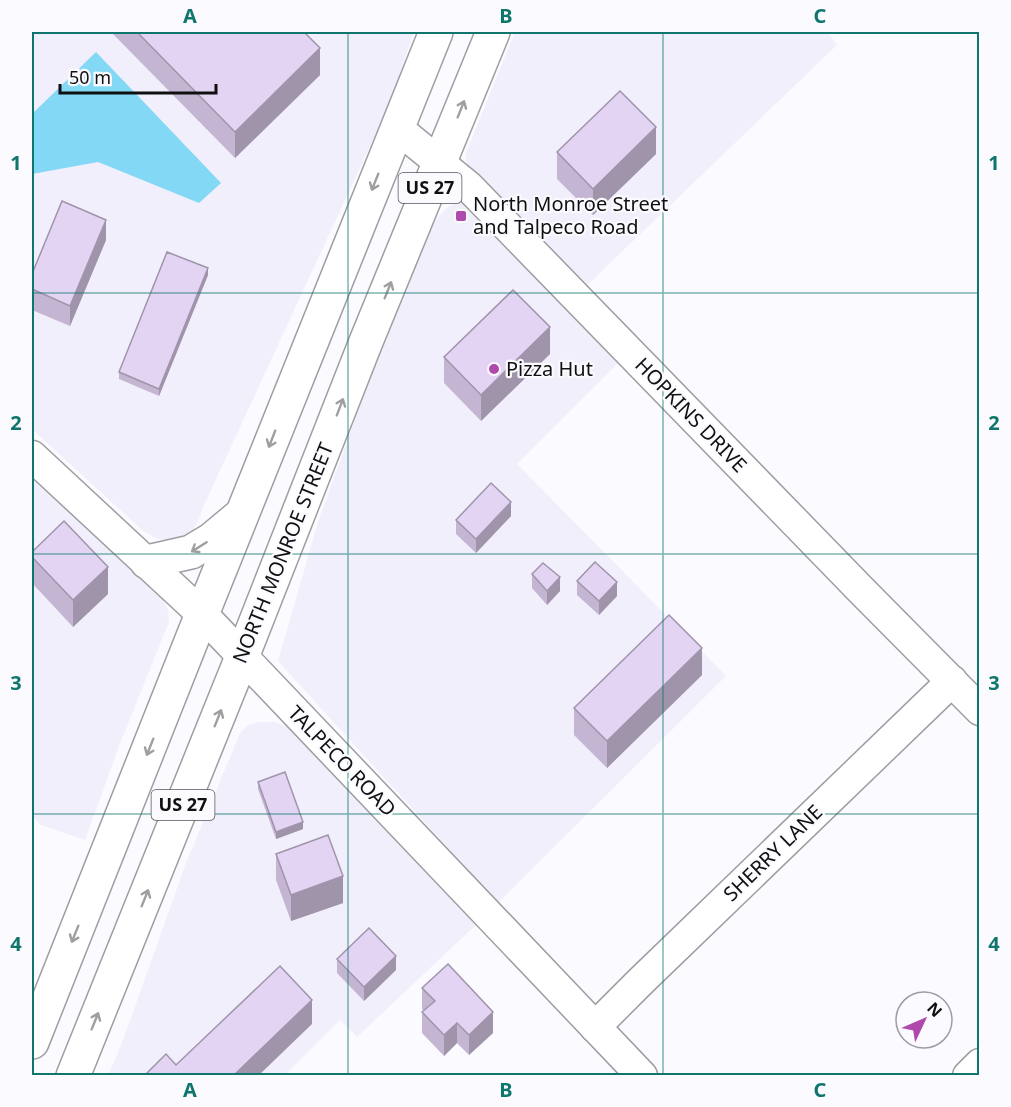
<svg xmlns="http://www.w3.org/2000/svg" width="1011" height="1107" viewBox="0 0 1011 1107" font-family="'Noto Sans',sans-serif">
  <rect width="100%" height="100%" fill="#fbfaff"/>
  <g fill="#f1effb">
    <polygon points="32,32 414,32 389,105 205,503 198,521 193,530 179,538 169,540 158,539 143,531 32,429"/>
    <polygon points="515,32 828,32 837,45 583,289 470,171 466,160 466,153"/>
    <polygon points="459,201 475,203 624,357 517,464 726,676 498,903 278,661 318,522 375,364 429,230 440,215 448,207"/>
    <polygon points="32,474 158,592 168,610 169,622 119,746 85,840 41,825 32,816"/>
    <polygon points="260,722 276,722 293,730 479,922 357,1037 340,1020 285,1075 108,1076 122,1043 186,863 240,733 248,725"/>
  </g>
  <polygon fill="#83d9f5" points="96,52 221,183 199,203 98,162 32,174 32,114"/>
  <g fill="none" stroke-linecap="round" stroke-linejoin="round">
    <defs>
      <g id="minor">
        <polyline points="397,128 468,186 862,591 980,710"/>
        <polyline points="32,456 203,615 642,1076"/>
        <polyline points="595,1027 641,981 952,681"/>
        <polyline points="968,1076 980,1064"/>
      </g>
      <g id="highway">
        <polyline points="147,562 191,552 211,540 241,515"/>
        <path d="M32,1042c134,-337 267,-674 404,-1010"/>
        <polyline points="73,1076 242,657 365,344 493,32"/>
      </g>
    </defs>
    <use href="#minor" stroke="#9e9da1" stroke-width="33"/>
    <use href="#highway" stroke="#9e9da1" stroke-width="36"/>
    <use href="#minor" stroke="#fff" stroke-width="30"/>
    <use href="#highway" stroke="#fff" stroke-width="33"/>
  </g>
  <g fill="#c4b6d2">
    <polygon points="111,32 304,32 320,75 235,158"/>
    <polygon points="557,152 656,154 593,215 557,179"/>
    <polygon points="106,240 70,326 32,310 32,274"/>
    <polygon points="208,275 159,396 119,379 119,372"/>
    <polygon points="550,354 481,421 444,383 444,357"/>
    <polygon points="511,516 476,553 456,534 456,520"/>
    <polygon points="32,552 108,594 73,627 32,583"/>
    <polygon points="532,574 560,591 547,605 532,588"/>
    <polygon points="577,581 617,596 599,615 577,595"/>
    <polygon points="702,675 607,768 574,735 574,708"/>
    <polygon points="258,782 303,829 276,839 258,789"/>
    <polygon points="276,854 343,903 291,921 276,880"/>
    <polygon points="337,959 396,970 364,1001 337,973"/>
    <polygon points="422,988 493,1033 469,1055 457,1043 444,1056 422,1033 422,1012 424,1011 422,1009"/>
  </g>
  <g fill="#a094ab">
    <polygon points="320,48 320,75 235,158 235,132"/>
    <polygon points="656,127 656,154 593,215 593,189"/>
    <polygon points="106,220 106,240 70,326 70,306"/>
    <polygon points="208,268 208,275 159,396 159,389"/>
    <polygon points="550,327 550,354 481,421 481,395"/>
    <polygon points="511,502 511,516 476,553 476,539"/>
    <polygon points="108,567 108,594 73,627 73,600"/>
    <polygon points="560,577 560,591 547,605 547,591"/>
    <polygon points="617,582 617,596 599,615 599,601"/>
    <polygon points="702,648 702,675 607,768 607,741"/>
    <polygon points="303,822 303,829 276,839 276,832"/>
    <polygon points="343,876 343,903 291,921 291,895"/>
    <polygon points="396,956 396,970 364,1001 364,987"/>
    <polygon points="312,1000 312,1024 258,1076 233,1076"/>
    <polygon points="493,1012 493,1033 469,1055 469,1035"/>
    <polygon points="457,1023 457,1043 444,1056 444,1035"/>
  </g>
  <g fill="#e4d4f4" stroke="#a094ab" stroke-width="1.5">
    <polygon points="137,32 304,32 320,48 235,132"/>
    <polygon points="620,91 656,127 593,189 557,152"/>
    <polygon points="62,201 106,220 70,306 32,289 32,274"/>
    <polygon points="167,252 208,268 159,389 119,372"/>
    <polygon points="513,290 550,327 481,395 444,357"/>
    <polygon points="491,483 511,502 476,539 456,520"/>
    <polygon points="64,521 108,567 73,600 32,557 32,552"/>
    <polygon points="595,562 617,582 599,601 577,581"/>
    <polygon points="543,563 560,577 547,591 532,574"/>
    <polygon points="669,615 702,648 607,741 574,708"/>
    <polygon points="285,772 303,822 276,832 258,782"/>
    <polygon points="328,835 343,876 291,895 276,854"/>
    <polygon points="369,928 396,956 364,987 337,959"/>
    <polygon points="448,964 493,1012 469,1035 457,1023 444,1035 422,1012 435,1001 422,988"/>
    <polygon points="280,966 312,1000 233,1076 144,1076 166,1054 176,1065"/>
  </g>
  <defs><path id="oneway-shaft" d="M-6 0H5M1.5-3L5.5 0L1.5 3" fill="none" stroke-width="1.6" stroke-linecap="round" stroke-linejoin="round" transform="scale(1.5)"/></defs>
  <g stroke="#9f9fa0">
    <use href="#oneway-shaft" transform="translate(461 109) rotate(-68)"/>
    <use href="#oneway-shaft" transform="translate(375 182) rotate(112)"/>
    <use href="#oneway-shaft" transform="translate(388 290) rotate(-68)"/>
    <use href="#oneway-shaft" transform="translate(340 407) rotate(-69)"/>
    <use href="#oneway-shaft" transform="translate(272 439) rotate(111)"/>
    <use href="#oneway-shaft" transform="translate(199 547) rotate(148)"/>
    <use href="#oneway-shaft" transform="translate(218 718) rotate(-68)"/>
    <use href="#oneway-shaft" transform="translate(150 747) rotate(112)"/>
    <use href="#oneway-shaft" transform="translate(145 898) rotate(-68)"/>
    <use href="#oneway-shaft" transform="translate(75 934) rotate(112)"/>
    <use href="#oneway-shaft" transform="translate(95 1021) rotate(-68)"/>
  </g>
  <path fill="none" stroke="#0f766e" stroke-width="1.5" stroke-opacity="0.55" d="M348,32v1044M663,32v1044M32,293h948M32,554h948M32,814h948"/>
  <g fill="#b049ac" stroke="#fbfaff" stroke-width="2">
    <rect x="455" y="210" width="12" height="12" rx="3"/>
    <circle cx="494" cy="369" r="6"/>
  </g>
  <g text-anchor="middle" stroke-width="4.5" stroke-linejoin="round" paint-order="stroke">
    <g fill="#fbfaff" stroke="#565658" stroke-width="1.5">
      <rect x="398.5" y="173" width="63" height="30" rx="4.5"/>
      <rect x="151.5" y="790" width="63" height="30" rx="4.5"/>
    </g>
    <g font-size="18" font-weight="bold" fill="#101011">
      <text x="430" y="194">US 27</text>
      <text x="183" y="811">US 27</text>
    </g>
    <g font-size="20" fill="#101011" stroke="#fbfaff" text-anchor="start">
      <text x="473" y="211">North Monroe Street<tspan x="473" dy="23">and Talpeco Road</tspan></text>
      <text x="506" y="376">Pizza Hut</text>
    </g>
    <g font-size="20" fill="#101011" stroke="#fbfaff">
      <text transform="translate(691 415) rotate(46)" y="7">HOPKINS DRIVE</text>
      <text transform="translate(283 553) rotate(-68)" y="7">NORTH MONROE STREET</text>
      <text transform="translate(342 761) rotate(46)" y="7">TALPECO ROAD</text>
      <text transform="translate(773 853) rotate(-44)" y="7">SHERRY LANE</text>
    </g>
  </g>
  <rect width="1011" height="1107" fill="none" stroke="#fbfaff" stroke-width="66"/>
  <g transform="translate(924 1020) rotate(46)"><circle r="28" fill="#fbfaff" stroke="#9d9ca0" stroke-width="1.5"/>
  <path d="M0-4.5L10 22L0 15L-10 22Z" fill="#b049ac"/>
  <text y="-9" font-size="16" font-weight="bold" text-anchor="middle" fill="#101011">N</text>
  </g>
  <path d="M60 84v9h156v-9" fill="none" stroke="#101011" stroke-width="3"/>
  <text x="69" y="84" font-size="18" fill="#101011" stroke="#fbfaff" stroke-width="4.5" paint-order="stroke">50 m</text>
  <rect x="33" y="33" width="945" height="1041" fill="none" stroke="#0f766e" stroke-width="2"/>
  <g font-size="20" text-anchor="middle" font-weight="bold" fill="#0f766e">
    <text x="190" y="23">A</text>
    <text x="506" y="23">B</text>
    <text x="820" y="23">C</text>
    <text x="16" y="170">1</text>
    <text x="994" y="170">1</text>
    <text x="16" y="430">2</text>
    <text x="994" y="430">2</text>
    <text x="16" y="690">3</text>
    <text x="994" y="690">3</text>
    <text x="16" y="951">4</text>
    <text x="994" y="951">4</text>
    <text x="190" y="1097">A</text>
    <text x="506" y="1097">B</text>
    <text x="820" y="1097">C</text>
  </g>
</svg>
